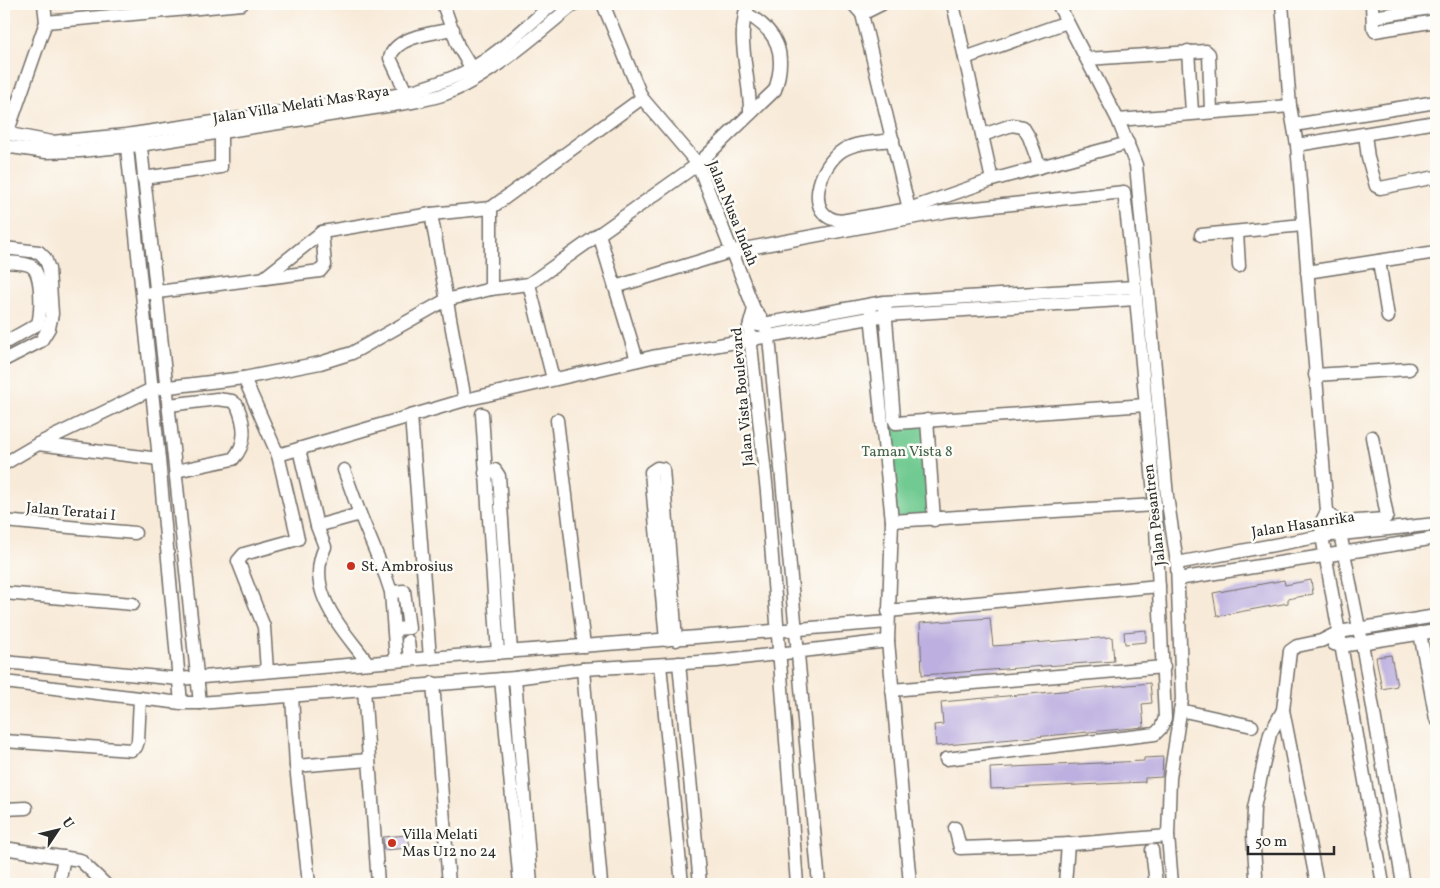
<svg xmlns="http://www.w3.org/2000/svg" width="1440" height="888" viewBox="0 0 1440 888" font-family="Vollkorn,serif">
  <rect width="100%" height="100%" fill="#fdfcf7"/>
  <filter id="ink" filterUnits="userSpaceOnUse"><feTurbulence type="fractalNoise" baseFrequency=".02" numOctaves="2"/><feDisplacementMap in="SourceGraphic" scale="10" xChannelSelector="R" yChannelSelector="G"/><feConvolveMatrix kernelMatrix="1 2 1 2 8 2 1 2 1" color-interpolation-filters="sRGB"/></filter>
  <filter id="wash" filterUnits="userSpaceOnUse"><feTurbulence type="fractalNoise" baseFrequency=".0096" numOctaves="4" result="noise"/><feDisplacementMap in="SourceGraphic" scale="20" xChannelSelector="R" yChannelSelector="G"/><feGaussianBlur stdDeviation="1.12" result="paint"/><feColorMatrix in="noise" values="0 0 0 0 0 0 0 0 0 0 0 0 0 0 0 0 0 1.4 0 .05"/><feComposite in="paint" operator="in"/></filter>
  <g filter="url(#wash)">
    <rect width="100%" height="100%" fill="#f8ead8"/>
    <polygon fill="#71ca91" stroke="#4e7a5e" points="927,420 934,520 892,521 883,424"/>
    <g id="blocks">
      <g fill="#bdb0e0">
        <polygon points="1284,580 1285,585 1311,580 1313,594 1288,599 1288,603 1217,616 1213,593"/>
        <polygon points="990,618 993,646 1112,637 1114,661 922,675 920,623"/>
        <polygon points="1146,630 1146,642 1125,644 1124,632"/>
        <polygon points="1391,655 1397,686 1382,689 1376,657"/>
        <polygon points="1150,683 1152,703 1142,704 1144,727 936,746 934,725 943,724 941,702"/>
        <polygon points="1163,757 1162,777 1145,778 1145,782 991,789 990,768 1144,761 1144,758"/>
        <polygon points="408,835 410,848 384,850 383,837"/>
      </g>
    </g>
  </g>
  <g filter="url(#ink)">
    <use href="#blocks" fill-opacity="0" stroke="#736e68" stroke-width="1"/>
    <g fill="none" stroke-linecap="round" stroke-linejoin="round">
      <defs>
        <g id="minor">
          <polyline points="443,4 458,46 475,74"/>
          <polyline points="603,4 642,98 698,164 754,309 765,324 769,337 819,884"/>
          <path d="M749,4c-15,30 2,75 1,110"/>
          <polyline points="853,4 862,14 909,209"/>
          <polyline points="953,4 992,180"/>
          <polyline points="1058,4 1118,120 1136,165 1167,496 1177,563 1182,699 1170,778 1168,836 1172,884"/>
          <polyline points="1282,4 1290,106 1297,145 1327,511 1321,523 1322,536 1383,884"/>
          <polyline points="1372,4 1373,27 1375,31 1436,21"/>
          <polyline points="862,14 882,4"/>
          <polyline points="1373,17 1436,7"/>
          <polyline points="46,22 242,4"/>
          <polyline points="1188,51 1192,112"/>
          <polyline points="965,58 1067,22"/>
          <polyline points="1087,59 1206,51 1209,54 1211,112"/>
          <path d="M406,92l-16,-34c5,-22 44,-25 63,-29"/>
          <polyline points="1118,120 1290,106"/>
          <polyline points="1294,125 1436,102"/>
          <polyline points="4,129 10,125 46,22 44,4"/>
          <path d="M4,133l48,9 74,-7 271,-40c23,-6 45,-12 66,-22 33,-16 62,-46 90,-69"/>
          <polyline points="1365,134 1368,158 1376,186 1380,188 1436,177"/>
          <polyline points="983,135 1012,125 1023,127 1029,137 1040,167"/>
          <polyline points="126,138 159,459 181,703"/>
          <polyline points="140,138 200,703"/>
          <path d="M893,140c-16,2 -36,2 -50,10 -24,15 -41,67 -2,71l68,-12 83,-29 136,-37"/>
          <polyline points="1297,145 1436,122"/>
          <path d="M4,146l42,6 34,-1 60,-6 272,-43c11,-2 22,-4 33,-8 44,-16 93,-61 129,-90"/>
          <polyline points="143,178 221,167 221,126"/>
          <polyline points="431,214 465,400"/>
          <polyline points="1237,232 1239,266"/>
          <polyline points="599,234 637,360"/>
          <polyline points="1201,235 1303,225"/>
          <polyline points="4,248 39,252 45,258 49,269 52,314 49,328 41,341 4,360"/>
          <polyline points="1379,261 1388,317"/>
          <path d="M4,262c9,1 20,0 27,4 12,7 10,46 7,58l-34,19"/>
          <polyline points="1307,272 1436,252"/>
          <polyline points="264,278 322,232 431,214 491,208"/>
          <polyline points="529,284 553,379"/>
          <polyline points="615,287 733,251 948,211 1124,192 1135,287 1155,505 1165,718 1161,728 1155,734 946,759"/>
          <polyline points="491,289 491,208 642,98"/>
          <polyline points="150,293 320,271 325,265 322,232"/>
          <polyline points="870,305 892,521 1155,505"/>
          <polyline points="885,307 894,419 896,423 1146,405"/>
          <polyline points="754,309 749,327 767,492 797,884"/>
          <polyline points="758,325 884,302 1135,287"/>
          <polyline points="1315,375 1409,369"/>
          <polyline points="244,378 278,455 465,400 652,357 886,315 1136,299"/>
          <path d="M169,405l48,-6 15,2 5,4c8,19 11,38 -4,54l-57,12"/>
          <polyline points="482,414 498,653"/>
          <polyline points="411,416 430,658 888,622"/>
          <polyline points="557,420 584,646"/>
          <polyline points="927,420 934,520"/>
          <polyline points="38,444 159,459"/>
          <path d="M299,449l18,77 8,21c-21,44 18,82 42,115"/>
          <path d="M4,464l34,-20 114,-55 92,-11 76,-15 32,-10 94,-53 45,-11 38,-5 169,-120 77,-74c12,-37 3,-59 -30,-77"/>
          <polyline points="344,470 360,514 386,577 391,592 396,660"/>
          <polyline points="485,473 495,470 499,476 511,652"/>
          <polyline points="1327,511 1338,523 1362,643 1403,884"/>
          <polyline points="4,521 135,533"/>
          <polyline points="892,521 888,641 910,884"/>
          <polyline points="1331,523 1384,519 1387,516 1372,437"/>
          <polyline points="317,526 360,514"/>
          <polyline points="1177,563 1322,536 1436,524"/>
          <polyline points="1184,578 1436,538"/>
          <polyline points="391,592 404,591 409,628 394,629"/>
          <polyline points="4,593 133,604"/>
          <polyline points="888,611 1159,586"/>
          <polyline points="1420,633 1436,719"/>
          <polyline points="666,640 651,472 657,468 663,469 676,640"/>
          <polyline points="408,641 410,659"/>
          <polyline points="1334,644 1341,646 1436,631"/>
          <polyline points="4,662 179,679 430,658"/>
          <polyline points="679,663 700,884"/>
          <polyline points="660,665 682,884"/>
          <polyline points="583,669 601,884"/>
          <polyline points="267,671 264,627 238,561 244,554 298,539 278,455"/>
          <polyline points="515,678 531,884"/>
          <polyline points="501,679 520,884"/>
          <polyline points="4,682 181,703 200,703 515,678 583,669 717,661 888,641"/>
          <polyline points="433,683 449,884"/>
          <polyline points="364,689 378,884"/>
          <polyline points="892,690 1164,667"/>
          <polyline points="292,696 296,766 309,884"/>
          <polyline points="1180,710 1252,726"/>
          <polyline points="4,741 131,750 136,747 138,741 140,698"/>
          <polyline points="296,766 368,760"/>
          <polyline points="4,809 26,808"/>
          <polyline points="955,828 960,848 1072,844 1168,836"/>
          <polyline points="4,848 80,860 105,884"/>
          <polyline points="1152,850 1156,884"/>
          <polyline points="1256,875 1253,836 1254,808 1270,734 1283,710"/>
          <polyline points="59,884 64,857"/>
          <polyline points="1065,884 1068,844"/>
          <polyline points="1317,884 1283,710 1290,651 1297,646 1321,641 1339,632 1436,616"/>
        </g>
      </defs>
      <use href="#minor" stroke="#736e68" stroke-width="15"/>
      <use href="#minor" stroke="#fff" stroke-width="12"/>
    </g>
  </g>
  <g fill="#c8321e" stroke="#fdfcf7" stroke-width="2">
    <circle cx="351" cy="566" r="5"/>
    <circle cx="392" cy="843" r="5"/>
  </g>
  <g text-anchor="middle" stroke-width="5" stroke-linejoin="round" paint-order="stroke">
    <g font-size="15" fill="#2b2b2b" stroke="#fdfcf7">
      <text transform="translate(301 104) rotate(-9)" y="5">Jalan Villa Melati Mas Raya</text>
      <text transform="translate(733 213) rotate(68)" y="5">Jalan Nusa Indah</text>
      <text transform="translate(742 397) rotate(-95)" y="5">Jalan Vista Boulevard</text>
      <text transform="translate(71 511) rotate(5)" y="5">Jalan Teratai I</text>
      <text transform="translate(1154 515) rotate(-97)" y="5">Jalan Pesantren</text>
      <text transform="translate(1303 524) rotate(-9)" y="5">Jalan Hasanrika</text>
    </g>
    <g font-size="15" fill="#44634f" stroke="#fdfcf7">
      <text x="907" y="456">Taman Vista 8</text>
    </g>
    <g font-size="15" fill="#2b2b2b" stroke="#fdfcf7" text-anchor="start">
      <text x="361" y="571">St. Ambrosius</text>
      <text x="402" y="839">Villa Melati<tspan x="402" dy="17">Mas U12 no 24</tspan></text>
    </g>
  </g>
  <rect width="1440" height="888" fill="none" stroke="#fdfcf7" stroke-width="20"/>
  <g transform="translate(58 830) rotate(55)" stroke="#fdfcf7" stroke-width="4" paint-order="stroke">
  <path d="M0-4L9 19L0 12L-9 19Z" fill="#2b2b2b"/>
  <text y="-8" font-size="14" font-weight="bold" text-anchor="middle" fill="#2b2b2b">U</text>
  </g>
  <path d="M1248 846v8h86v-8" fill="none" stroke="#2b2b2b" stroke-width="2.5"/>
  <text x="1255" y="846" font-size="15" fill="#2b2b2b" stroke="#fdfcf7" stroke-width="4" paint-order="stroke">50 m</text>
</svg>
